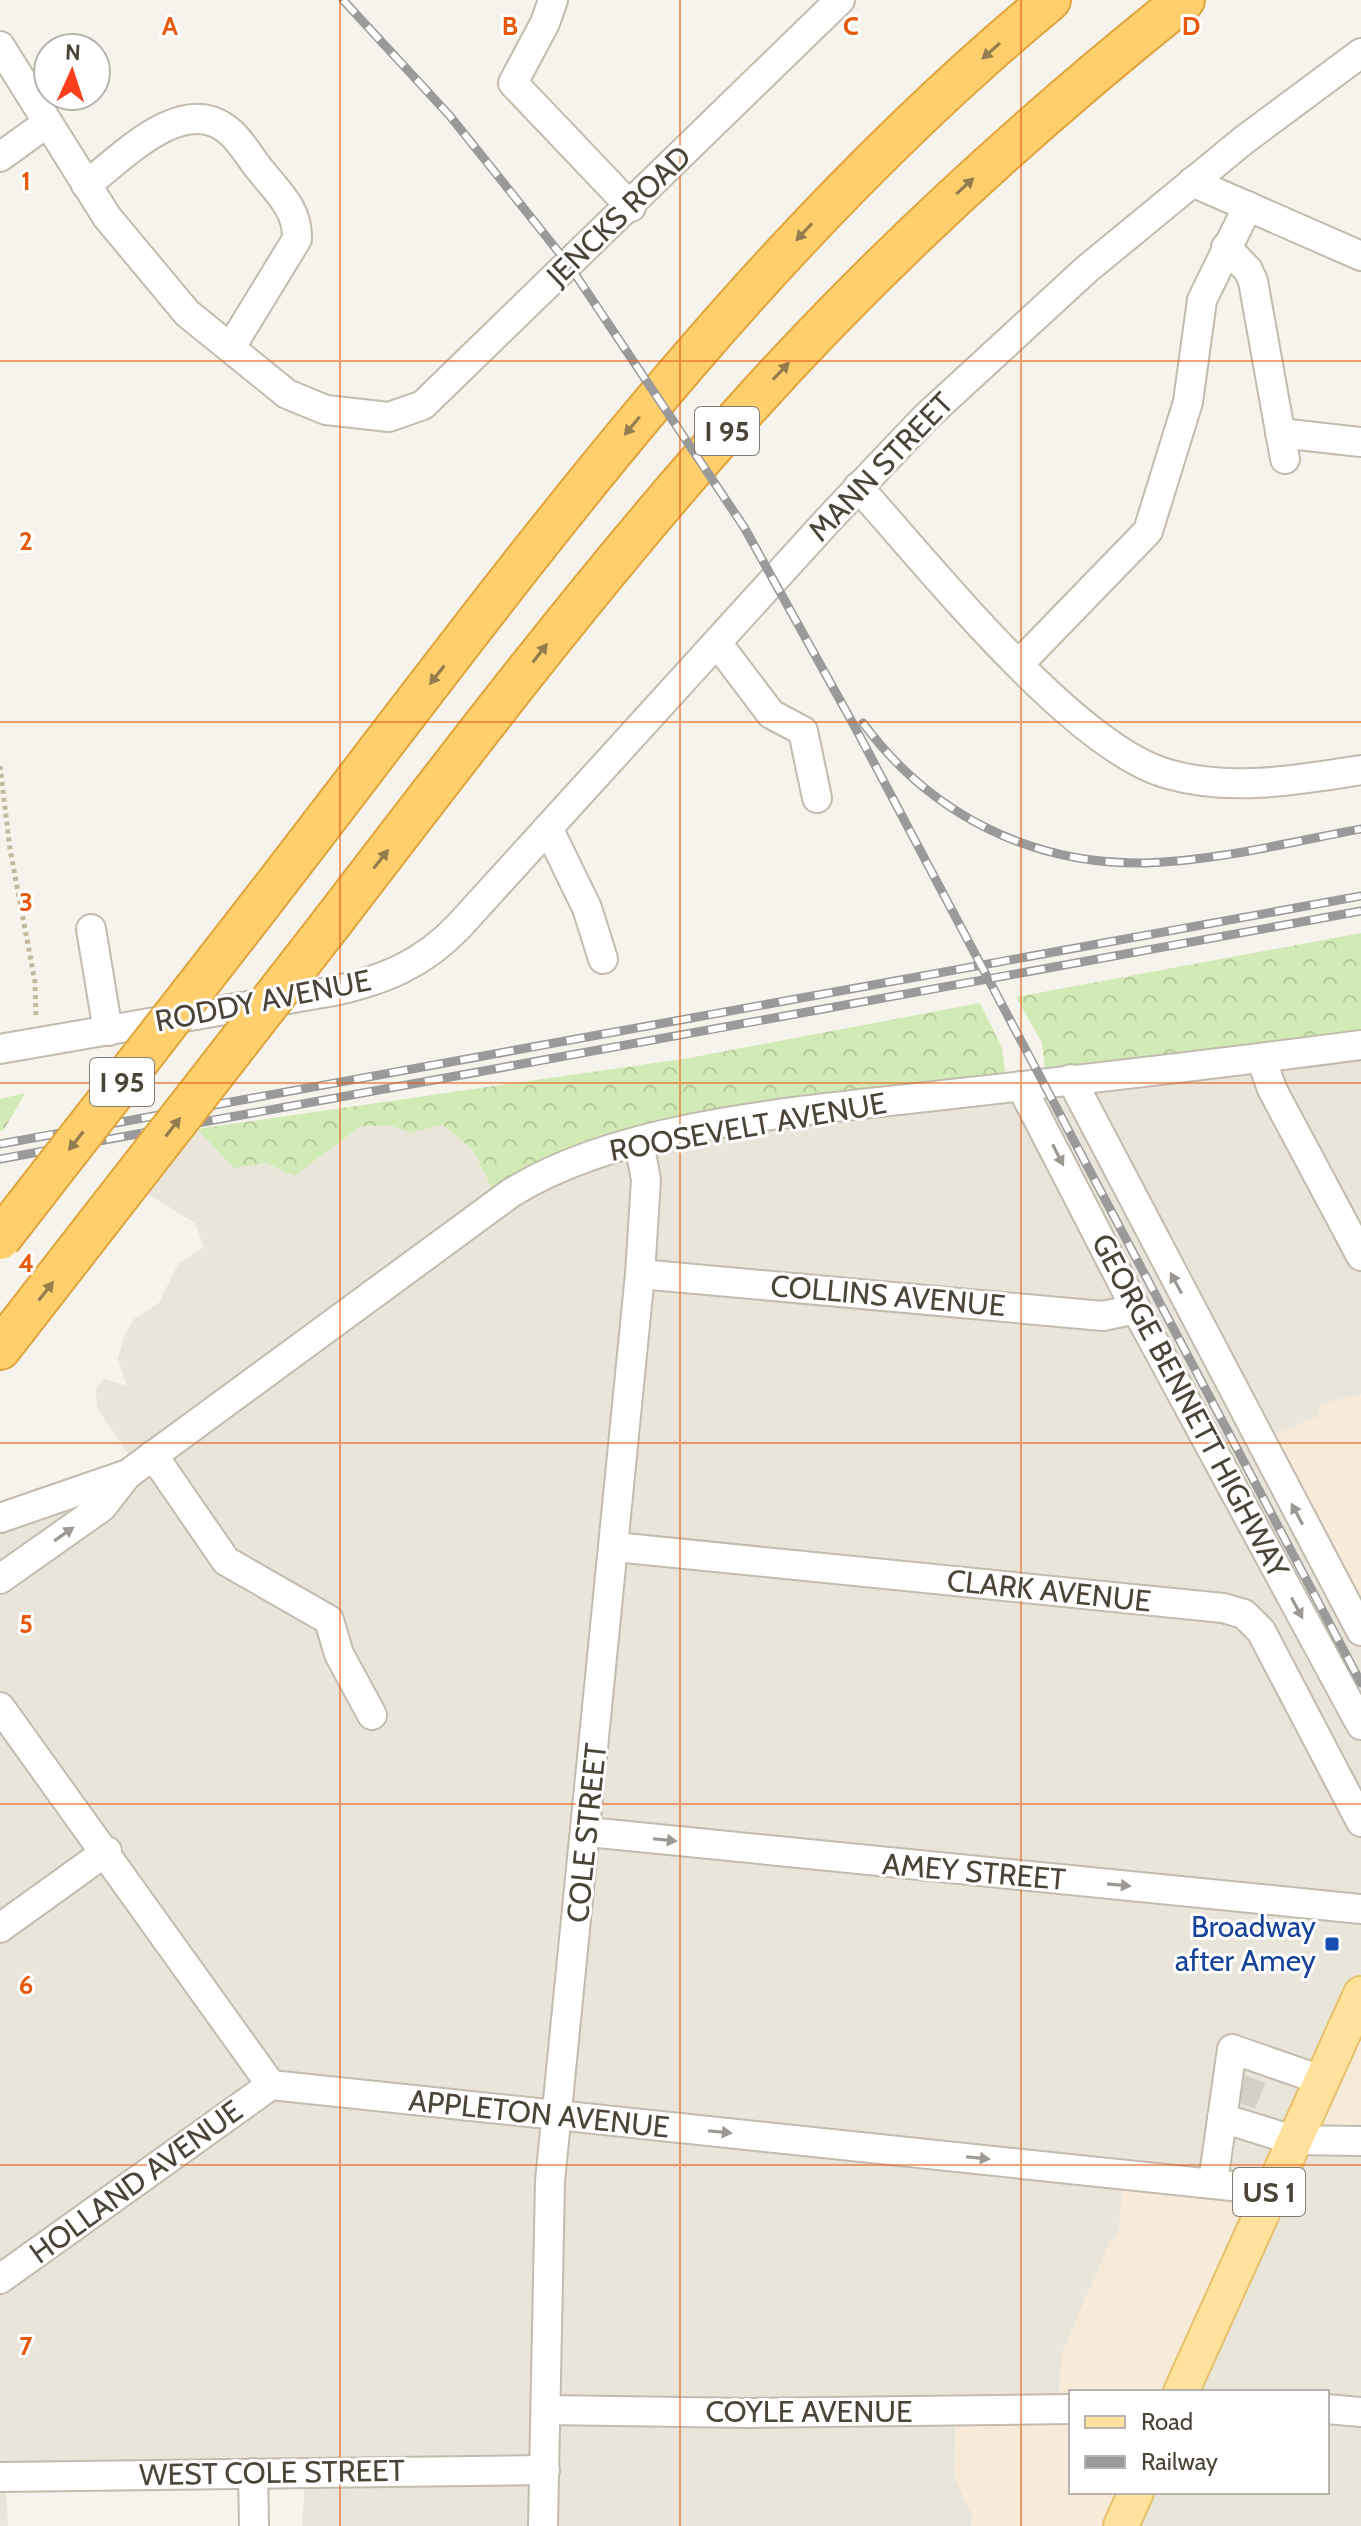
<svg xmlns="http://www.w3.org/2000/svg" width="1361" height="2526" viewBox="0 0 1361 2526" font-family="Cabin,sans-serif">
  <defs>
    <pattern id="forest-crowns" width="20" height="18" patternUnits="userSpaceOnUse" patternTransform="scale(2)"><rect width="20" height="18" fill="#d2eab5"/><path d="M2 6a3 3 0 1 1 6 0M12 15a3 3 0 1 1 6 0" fill="none" stroke="#b6ca9c"/></pattern>
  </defs>
  <rect width="100%" height="100%" fill="#f6f3ec"/>
  <polygon fill="#eae5da" points="1361,1051 1361,1394 1322,1404 1361,1638 1361,2526 1124,2526 1139,2492 1327,2492 1327,2392 1180,2392 1123,2183 1119,2232 1110,2242 1057,2415 954,2477 973,2516 971,2526 302,2526 305,2484 6,2485 8,2526 0,2526 0,1526 143,1475 98,1410 95,1390 105,1379 127,1386 118,1359 124,1336 134,1319 159,1303 178,1264 204,1247 195,1223 137,1187 197,1129 234,1167 266,1163 293,1176 360,1127 390,1125 410,1132 443,1125 473,1150 502,1209 558,1180 648,1151 1008,1094 1051,1115 1048,1095"/>
  <g fill="#f7ead8">
    <polygon points="1361,1394 1361,1638 1259,1441 1318,1416 1321,1404"/>
    <polygon points="1361,1995 1361,2151 1299,2151"/>
    <polygon points="1123,2183 1262,2194 1180,2392 1071,2392 1071,2492 1139,2492 1124,2526 971,2526 973,2516 954,2477 955,2424 1057,2415 1062,2353 1110,2242 1119,2232"/>
  </g>
  <g fill="url(#forest-crowns)">
    <polygon points="1361,933 1361,1051 1047,1085 1042,1043 1016,997"/>
    <polygon points="980,1003 1002,1048 1008,1094 648,1151 558,1180 502,1209 473,1150 443,1125 410,1133 390,1125 360,1127 294,1176 266,1163 234,1168 197,1129 689,1058"/>
    <polygon points="25,1093 4,1130 0,1131 0,1099"/>
  </g>
  <g fill="none" stroke-linecap="round" stroke-linejoin="round">
    <polyline stroke="#d4d0c8" stroke-width="28" stroke-dasharray="28 14" stroke-linecap="butt" points="1242,2104 1253,2076"/>
    <defs>
      <g id="minor">
        <polyline points="553,0 545,23 513,83 631,207"/>
        <polyline points="0,46 107,217 187,313 287,394 326,410 389,417 423,405 840,0"/>
        <polyline points="0,157 47,123"/>
        <polyline points="1192,182 1361,256"/>
        <path d="M86,185c35,-26 94,-90 139,-57 14,9 25,30 36,43 18,22 37,39 36,68l-66,108"/>
        <polyline points="1226,247 1248,270 1253,281 1285,459"/>
        <polyline points="1280,433 1361,442"/>
        <path d="M858,487c70,77 215,261 310,287 63,18 130,6 193,-4"/>
        <polyline points="718,644 771,714 803,731 817,798"/>
        <polyline points="1019,664 1148,531 1188,402 1202,300 1248,206"/>
        <polyline points="548,828 587,908 603,959"/>
        <polyline points="91,929 108,1031"/>
        <path d="M0,1049l334,-58c50,-11 89,-27 125,-65l371,-408 96,-101 161,-148 157,-129 117,-87"/>
        <polyline points="1261,1058 1272,1089 1361,1256"/>
        <polyline points="1071,1079 1361,1631"/>
        <polyline points="1021,1086 1136,1309 1361,1725"/>
        <polyline points="640,1274 1103,1316 1136,1309"/>
        <polyline points="153,1455 226,1561 329,1620 339,1654 372,1715"/>
        <path d="M0,1518l128,-44 383,-281c115,-72 306,-83 441,-99 136,-15 273,-31 409,-49"/>
        <polyline points="615,1547 1223,1608 1244,1614 1261,1631 1361,1822"/>
        <polyline points="0,1579 102,1507 127,1475"/>
        <polyline points="0,1707 271,2085 1270,2190"/>
        <polyline points="588,1832 1361,1909"/>
        <polyline points="0,1928 107,1851"/>
        <polyline points="1222,2118 1293,2140 1361,2141"/>
        <polyline points="1213,2182 1232,2049 1321,2080"/>
        <polyline points="0,2279 271,2085"/>
        <polyline points="1327,2409 1361,2412"/>
        <polyline points="546,2410 750,2413 1071,2409"/>
        <polyline points="253,2473 254,2526"/>
        <polyline points="0,2477 545,2470"/>
        <polyline points="543,2526 550,2181 640,1274 646,1180 639,1142"/>
      </g>
      <g id="major">
        <polyline points="1181,2392 1361,1994"/>
        <polyline points="1121,2526 1136,2492"/>
      </g>
      <g id="highway">
        <path d="M333,921c131,-171 261,-342 404,-502 137,-154 287,-291 447,-419"/>
        <path d="M245,924c251,-323 487,-661 805,-924"/>
        <polyline points="0,1349 91,1232"/>
      </g>
    </defs>
    <use href="#minor" stroke="#c2bbae" stroke-width="32"/>
    <use href="#major" stroke="#e6c16a" stroke-width="38"/>
    <use href="#highway" stroke="#e0a43c" stroke-width="44"/>
    <polyline stroke="#c4b79f" stroke-width="5" stroke-dasharray="4 4" stroke-linecap="butt" points="0,766 10,849 35,982 36,1018"/>
    <use href="#minor" stroke="#fff" stroke-width="28"/>
    <use href="#major" stroke="#ffe39c" stroke-width="34"/>
    <use href="#highway" stroke="#ffcf6e" stroke-width="40"/>
    <defs>
      <g id="rail">
        <polyline points="343,0 450,116 569,265 744,527 856,729 1361,1683"/>
        <path d="M863,723c67,91 168,142 282,140 72,-2 145,-21 216,-34"/>
        <polyline points="0,1144 1361,896"/>
        <polyline points="0,1159 1361,911"/>
      </g>
    </defs>
    <use href="#rail" stroke="#9a9a9a" stroke-width="9"/>
    <use href="#rail" stroke="#fff" stroke-width="6" stroke-dasharray="18" stroke-linecap="butt"/>
    <defs>
      <g id="highway-bridge">
        <polyline points="91,1232 333,921"/>
        <polyline points="0,1239 245,924"/>
      </g>
    </defs>
    <use href="#highway-bridge" stroke="#e0a43c" stroke-width="44" stroke-linecap="butt"/>
    <use href="#highway-bridge" stroke="#ffcf6e" stroke-width="40"/>
  </g>
  <defs><path id="oneway-solid" d="M-6-.8H1V-3.2L6.5 0L1 3.2V.8H-6Z" transform="scale(2)"/></defs>
  <g fill="#937c4e">
    <use href="#oneway-solid" transform="translate(991 51) rotate(138)"/>
    <use href="#oneway-solid" transform="translate(965 186) rotate(-43)"/>
    <use href="#oneway-solid" transform="translate(804 232) rotate(133)"/>
    <use href="#oneway-solid" transform="translate(781 371) rotate(-47)"/>
    <use href="#oneway-solid" transform="translate(632 426) rotate(130)"/>
    <use href="#oneway-solid" transform="translate(540 653) rotate(-52)"/>
    <use href="#oneway-solid" transform="translate(437 675) rotate(128)"/>
    <use href="#oneway-solid" transform="translate(381 859) rotate(-52)"/>
    <use href="#oneway-solid" transform="translate(173 1127) rotate(-52)"/>
    <use href="#oneway-solid" transform="translate(76 1141) rotate(128)"/>
    <use href="#oneway-solid" transform="translate(46 1291) rotate(-52)"/>
  </g>
  <g fill="#9c9892">
    <use href="#oneway-solid" transform="translate(1058 1155) rotate(63)"/>
    <use href="#oneway-solid" transform="translate(1176 1283) rotate(-118)"/>
    <use href="#oneway-solid" transform="translate(1297 1514) rotate(-118)"/>
    <use href="#oneway-solid" transform="translate(64 1534) rotate(-35)"/>
    <use href="#oneway-solid" transform="translate(1297 1608) rotate(62)"/>
    <use href="#oneway-solid" transform="translate(665 1840) rotate(6)"/>
    <use href="#oneway-solid" transform="translate(1119 1885) rotate(5)"/>
    <use href="#oneway-solid" transform="translate(720 2132) rotate(6)"/>
    <use href="#oneway-solid" transform="translate(978 2158) rotate(6)"/>
  </g>
  <path fill="none" stroke="#e8590c" stroke-width="2" stroke-opacity="0.55" d="M340,0v2526M680,0v2526M1021,0v2526M0,361h1361M0,722h1361M0,1083h1361M0,1443h1361M0,1804h1361M0,2165h1361"/>
  <rect fill="#1a4fb4" stroke="#fff" stroke-width="3" x="1324" y="1936" width="16" height="16" rx="4"/>
  <g text-anchor="middle" stroke-width="6" stroke-linejoin="round" paint-order="stroke">
    <g fill="#fff" stroke="#817c74" stroke-width="2">
      <rect x="695" y="407" width="64" height="48" rx="6"/>
      <rect x="90" y="1058" width="64" height="48" rx="6"/>
      <rect x="1233" y="2168" width="72" height="48" rx="6"/>
    </g>
    <g font-size="28" font-weight="bold" fill="#4b4439">
      <text x="727" y="441">I 95</text>
      <text x="122" y="1092">I 95</text>
      <text x="1269" y="2202">US 1</text>
    </g>
    <g font-size="30" fill="#4b4439" stroke="#fff">
      <text transform="translate(619 216) rotate(-44)" y="10">JENCKS ROAD</text>
      <text transform="translate(881 467) rotate(-46)" y="10">MANN STREET</text>
      <text transform="translate(263 1001) rotate(-11)" y="10">RODDY AVENUE</text>
      <text transform="translate(748 1127) rotate(-10)" y="10">ROOSEVELT AVENUE</text>
      <text transform="translate(888 1296) rotate(5)" y="10">COLLINS AVENUE</text>
      <text transform="translate(1190 1406) rotate(62)" y="10">GEORGE BENNETT HIGHWAY</text>
      <text transform="translate(1049 1591) rotate(6)" y="10">CLARK AVENUE</text>
      <text transform="translate(587 1833) rotate(-84)" y="10">COLE STREET</text>
      <text transform="translate(974 1872) rotate(5)" y="10">AMEY STREET</text>
      <text transform="translate(539 2114) rotate(6)" y="10">APPLETON AVENUE</text>
      <text transform="translate(136 2182) rotate(-36)" y="10">HOLLAND AVENUE</text>
      <text x="809" y="2422">COYLE AVENUE</text>
      <text transform="translate(272 2473) rotate(-1)" y="10">WEST COLE STREET</text>
    </g>
    <g font-size="30" fill="#164399" stroke="#fff" text-anchor="end">
      <text x="1316" y="1937">Broadway<tspan x="1316" dy="34">after Amey</tspan></text>
    </g>
  </g>
  <g font-size="26" text-anchor="middle" font-weight="bold" fill="#e8590c" stroke="#fff" stroke-width="6" stroke-linejoin="round" paint-order="stroke">
    <text x="170" y="35">A</text>
    <text x="510" y="35">B</text>
    <text x="851" y="35">C</text>
    <text x="1191" y="35">D</text>
    <text x="26" y="190">1</text>
    <text x="26" y="550">2</text>
    <text x="26" y="911">3</text>
    <text x="26" y="1272">4</text>
    <text x="26" y="1633">5</text>
    <text x="26" y="1994">6</text>
    <text x="26" y="2355">7</text>
  </g>
  <rect x="1069" y="2390" width="260" height="104" fill="#ffffff" stroke="#b7b4b0" stroke-width="2"/>
  <rect x="1085" y="2416" width="40" height="12" fill="#ffe39c" stroke="#b7b4b0" stroke-width="2"/>
  <text x="1141" y="2430" font-size="24" fill="#4b4439">Road</text>
  <rect x="1085" y="2456" width="40" height="12" fill="#9a9a9a" stroke="#b7b4b0" stroke-width="2"/>
  <text x="1141" y="2470" font-size="24" fill="#4b4439">Railway</text>
  <g transform="translate(72 72) rotate(3)"><circle r="38" fill="#ffffff" stroke="#b7b4b0" stroke-width="2"/>
  <path d="M0-6L14 30L0 20L-14 30Z" fill="#fc3f1d"/>
  <text y="-12" font-size="22" font-weight="bold" text-anchor="middle" fill="#4b4439">N</text>
  </g>
</svg>
